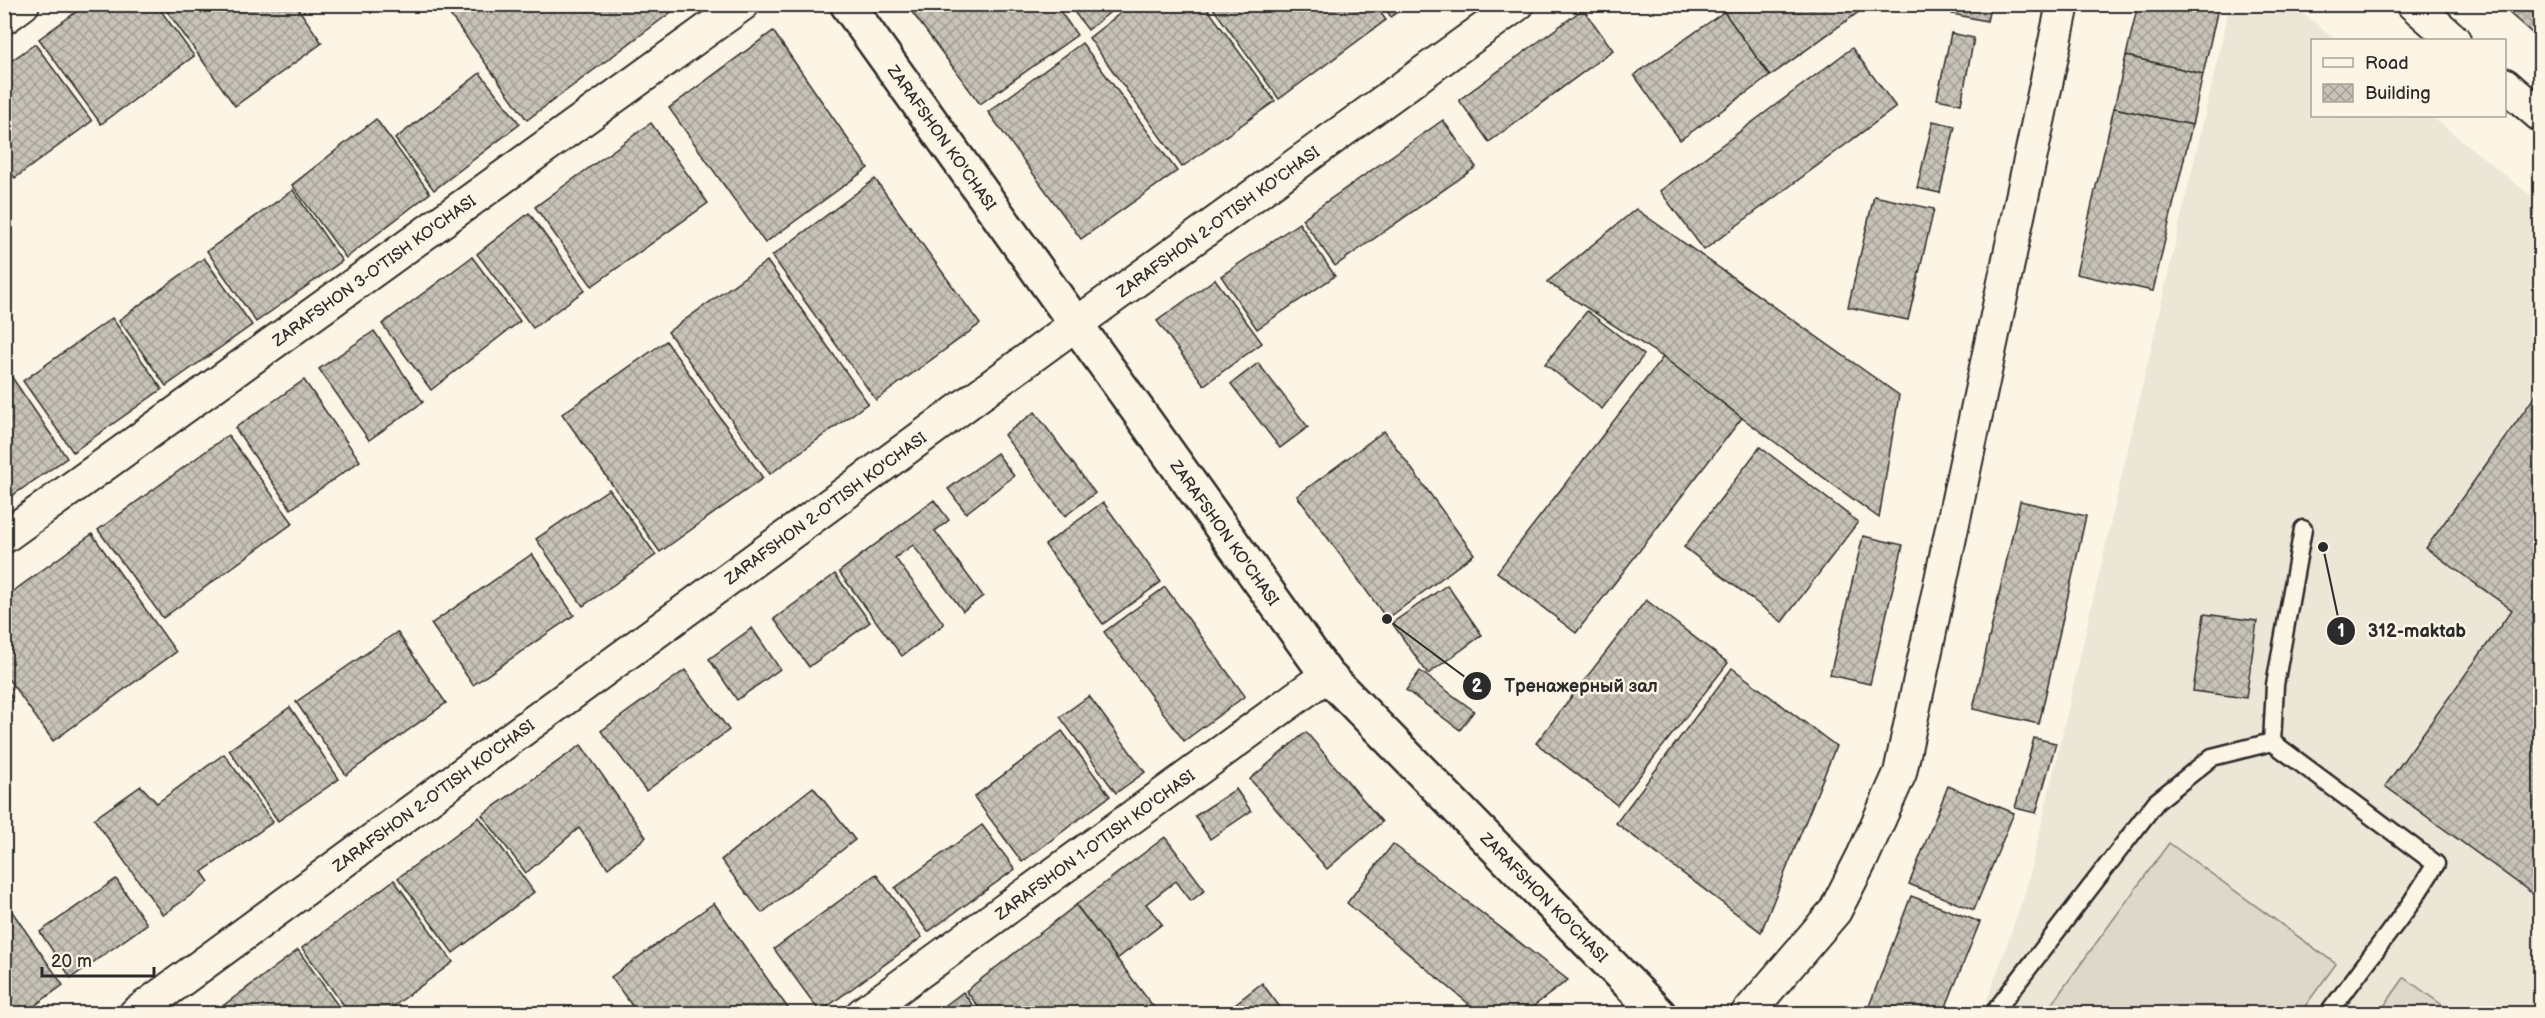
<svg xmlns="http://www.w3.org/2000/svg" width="2545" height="1018" viewBox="0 0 2545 1018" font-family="'Balsamiq Sans',sans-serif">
  <defs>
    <pattern id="building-cross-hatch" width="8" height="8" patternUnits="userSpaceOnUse" patternTransform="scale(1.5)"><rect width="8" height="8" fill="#c8c3b7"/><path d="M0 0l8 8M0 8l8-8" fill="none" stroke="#a39f95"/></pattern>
  </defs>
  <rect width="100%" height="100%" fill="#fcf5e5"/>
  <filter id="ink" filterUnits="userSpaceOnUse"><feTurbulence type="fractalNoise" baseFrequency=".0167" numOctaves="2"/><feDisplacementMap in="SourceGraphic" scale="12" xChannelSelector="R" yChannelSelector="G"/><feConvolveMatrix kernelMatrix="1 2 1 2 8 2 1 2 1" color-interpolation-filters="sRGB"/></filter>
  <g filter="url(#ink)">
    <polygon fill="#ece6d7" points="2230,5 2292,5 2337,40 2312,40 2312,116 2431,116 2540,203 2540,1013 1982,1014 2026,891"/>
    <g fill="#ded8ca" stroke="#84827a" stroke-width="1.5">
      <polygon points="2169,843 2336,964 2300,1013 2045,1013"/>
      <polygon points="2404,978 2405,978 2453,1013 2379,1013"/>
    </g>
    <g fill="url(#building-cross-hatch)" stroke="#2b2b2b" stroke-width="1.5">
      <polygon points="87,4 156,4 194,56 101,124 39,39"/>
      <polygon points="162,4 295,4 322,43 235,106"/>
      <polygon points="364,4 382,4 371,13"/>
      <polygon points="442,4 682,4 527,120"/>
      <polygon points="906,4 1055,4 1077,35 980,104"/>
      <polygon points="1068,4 1120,4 1088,30"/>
      <polygon points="1132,4 1204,4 1275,101 1182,167 1089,38"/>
      <polygon points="1210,4 1374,4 1386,20 1279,99"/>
      <polygon points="1382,4 1408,4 1391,17"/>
      <polygon points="1734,4 1855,4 1860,11 1770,76 1724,12"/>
      <polygon points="1954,4 1991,4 1987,21 1952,14"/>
      <polygon points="2138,4 2219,4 2203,74 2126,56"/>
      <polygon points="2499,4 2540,4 2540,40"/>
      <polygon points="1583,9 1613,50 1489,142 1459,100"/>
      <polygon points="1724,12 1770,76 1680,140 1634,75"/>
      <polygon points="773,31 868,168 765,243 669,108"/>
      <polygon points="1951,33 1974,38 1961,104 1937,99"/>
      <polygon points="1082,43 1177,171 1081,239 988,112"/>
      <polygon points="35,44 92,121 15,178 4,163 4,66"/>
      <polygon points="1852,48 1896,107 1704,250 1660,191"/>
      <polygon points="2126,56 2203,74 2192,125 2114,108"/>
      <polygon points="480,73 520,124 434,190 395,139"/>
      <polygon points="2114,108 2192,125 2153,291 2076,274"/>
      <polygon points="376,119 430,193 346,258 292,185"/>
      <polygon points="1443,120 1476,167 1335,266 1302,219"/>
      <polygon points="1933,121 1955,126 1940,193 1917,188"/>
      <polygon points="651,123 708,203 592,286 535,207"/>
      <polygon points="875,179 980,324 876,400 772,256"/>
      <polygon points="293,190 342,261 256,322 207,251"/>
      <polygon points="1874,196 1934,209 1908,320 1848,307"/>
      <polygon points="1636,209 1899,395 1879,518 1742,418 1663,357 1547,282"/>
      <polygon points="529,213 585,290 533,328 477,254"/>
      <polygon points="1299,223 1335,276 1257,329 1221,276"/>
      <polygon points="472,257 520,321 431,390 382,324"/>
      <polygon points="204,258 252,325 166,386 119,320"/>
      <polygon points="767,261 868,403 770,474 668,332"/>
      <polygon points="1215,279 1262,343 1204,385 1157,321"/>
      <polygon points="1587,311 1644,355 1602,409 1545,364"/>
      <polygon points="112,318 162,389 73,452 23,381"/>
      <polygon points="374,331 423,402 369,440 319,369"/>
      <polygon points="666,341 763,478 660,552 562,414"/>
      <polygon points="1663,357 1742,418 1576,633 1497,572"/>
      <polygon points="1258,363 1308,427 1280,448 1231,384"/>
      <polygon points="9,373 67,458 4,501 4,376"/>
      <polygon points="304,380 360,461 291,509 235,428"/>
      <polygon points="2540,389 2540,554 2538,556 2540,558 2540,899 2385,786 2512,610 2426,548"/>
      <polygon points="1035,412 1095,493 1065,516 1004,435"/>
      <polygon points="1384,431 1474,554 1387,619 1297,496"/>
      <polygon points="228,435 293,523 163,618 98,530"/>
      <polygon points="1760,447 1858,522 1782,622 1684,547"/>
      <polygon points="997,453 1014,476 966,513 948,489"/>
      <polygon points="609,489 656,555 583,606 536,539"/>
      <polygon points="934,500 949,520 935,531 983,596 963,611 913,545 895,558 944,624 902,656 839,572"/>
      <polygon points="2020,501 2086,516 2039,724 1973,709"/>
      <polygon points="1103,502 1161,582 1103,624 1045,545"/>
      <polygon points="92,534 176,652 53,741 4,673 4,598"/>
      <polygon points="1863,536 1903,545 1870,684 1830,675"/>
      <polygon points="532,554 574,615 473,685 431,624"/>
      <polygon points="835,574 870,622 809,667 774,619"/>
      <polygon points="1447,585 1482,635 1428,674 1392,623"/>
      <polygon points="1165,587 1245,696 1184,741 1104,632"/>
      <polygon points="1646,600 1728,663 1617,805 1536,743"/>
      <polygon points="2204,614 2257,621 2246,698 2193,691"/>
      <polygon points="752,628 780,669 737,700 709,659"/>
      <polygon points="397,632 446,703 346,775 296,702"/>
      <polygon points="1732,668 1836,746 1761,932 1616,823"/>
      <polygon points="685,670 729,730 646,791 601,731"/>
      <polygon points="1420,671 1474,711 1460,730 1406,690"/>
      <polygon points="4,686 12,697 4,703"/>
      <polygon points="1089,696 1145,772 1116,793 1060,717"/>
      <polygon points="290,707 339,779 278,821 229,750"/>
      <polygon points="1062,731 1110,796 1022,862 974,797"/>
      <polygon points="1306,732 1382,822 1327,869 1250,779"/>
      <polygon points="2034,738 2056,743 2036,813 2015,808"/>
      <polygon points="581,745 646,837 608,868 579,828 526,873 482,815"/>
      <polygon points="224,754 273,822 202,872 209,882 163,915 94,819 141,786 157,803"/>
      <polygon points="1948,786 2014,813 1974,910 1909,884"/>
      <polygon points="813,787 855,840 762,913 721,860"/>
      <polygon points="1236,789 1251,811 1210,839 1195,816"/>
      <polygon points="479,817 534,892 453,953 398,878"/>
      <polygon points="982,825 1015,869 928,932 895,888"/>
      <polygon points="1165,837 1205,890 1191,901 1176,881 1146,904 1162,924 1117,959 1076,905"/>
      <polygon points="1393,844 1568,980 1523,1014 1456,1014 1469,1004 1347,903"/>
      <polygon points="876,874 922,937 820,1012 774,949"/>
      <polygon points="116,879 147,924 71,978 40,932"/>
      <polygon points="394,880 453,962 383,1014 350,1014 302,948"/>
      <polygon points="1911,896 1980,922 1943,1014 1866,1014"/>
      <polygon points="4,900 63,985 23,1014 4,1014"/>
      <polygon points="714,903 792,1014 638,1014 611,977"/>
      <polygon points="1076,905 1159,1014 984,1014 966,991"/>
      <polygon points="298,950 344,1014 212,1014"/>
      <polygon points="1262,983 1285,1014 1222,1014"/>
      <polygon points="963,992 979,1014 934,1014"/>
    </g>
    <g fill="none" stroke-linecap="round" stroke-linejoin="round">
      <defs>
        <g id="lane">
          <polyline points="2303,529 2275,685 2272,742 2436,864 2411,903 2328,1014"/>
          <polyline points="1993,1014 2156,802 2212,757 2272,742"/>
        </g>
        <g id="street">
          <polyline points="2413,4 2454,40"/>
          <polyline points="4,18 23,4"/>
          <polyline points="2504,84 2540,115"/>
          <path id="s1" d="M4,537l739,-533"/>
          <path id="s2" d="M135,1014l941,-690 442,-320"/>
          <path id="s3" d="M862,1014l465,-339"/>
          <polyline points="1747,1014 1835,911 1863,856 1900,773 2063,4"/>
        </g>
        <g id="secondary">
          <path id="s4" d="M847,4l480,671 332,339"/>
        </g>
      </defs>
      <use href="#lane" stroke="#2b2b2b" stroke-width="21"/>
      <use href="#street" stroke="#2b2b2b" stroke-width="36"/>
      <use href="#secondary" stroke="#2b2b2b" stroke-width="38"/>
      <use href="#lane" stroke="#fcf5e5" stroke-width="16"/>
      <use href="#street" stroke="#fcf5e5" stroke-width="32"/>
      <use href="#secondary" stroke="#fcf5e5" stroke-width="33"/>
    </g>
  </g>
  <g text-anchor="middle" stroke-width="5" stroke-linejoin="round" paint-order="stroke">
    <g font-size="16" fill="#2b2b2b" stroke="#fcf5e5">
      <text dy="6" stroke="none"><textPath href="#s4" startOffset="164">ZARAFSHON KO'CHASI</textPath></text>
      <text dy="6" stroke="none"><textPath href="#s2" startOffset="1342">ZARAFSHON 2-O'TISH KO'CHASI</textPath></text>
      <text dy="6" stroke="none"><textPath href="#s1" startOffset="456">ZARAFSHON 3-O'TISH KO'CHASI</textPath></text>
      <text dy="6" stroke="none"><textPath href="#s2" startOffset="856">ZARAFSHON 2-O'TISH KO'CHASI</textPath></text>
      <text dy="6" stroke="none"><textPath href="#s4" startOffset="650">ZARAFSHON KO'CHASI</textPath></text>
      <text dy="6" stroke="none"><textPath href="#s2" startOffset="370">ZARAFSHON 2-O'TISH KO'CHASI</textPath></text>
      <text dy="6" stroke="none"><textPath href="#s3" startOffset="288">ZARAFSHON 1-O'TISH KO'CHASI</textPath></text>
      <text dy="6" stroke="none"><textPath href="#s4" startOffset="1136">ZARAFSHON KO'CHASI</textPath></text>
    </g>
  </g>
  <path fill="none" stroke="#2b2b2b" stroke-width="2" d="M2323 547L2341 631M1387 619L1477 686"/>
  <g fill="#2b2b2b" stroke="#fcf5e5" stroke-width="2">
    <circle cx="2323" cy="547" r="6"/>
    <circle cx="1387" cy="619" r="6"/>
    <circle cx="2341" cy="631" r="15"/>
    <circle cx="1477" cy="686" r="15"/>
  </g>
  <g font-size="18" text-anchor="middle" font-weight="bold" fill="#fff">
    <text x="2341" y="637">1</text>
    <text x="1477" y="692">2</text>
  </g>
  <g font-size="18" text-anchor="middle" font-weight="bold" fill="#2b2b2b" stroke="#fcf5e5" stroke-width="5" stroke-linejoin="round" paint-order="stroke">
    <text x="2417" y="637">312-maktab</text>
    <text x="1581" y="692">Тренажерный зал</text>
  </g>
  <rect width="2545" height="1018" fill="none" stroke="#fcf5e5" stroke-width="24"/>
  <rect x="12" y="12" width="2521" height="994" fill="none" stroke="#2b2b2b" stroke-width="2" filter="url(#ink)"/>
  <rect x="2311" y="39" width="195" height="78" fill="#fcf5e5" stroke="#a8a49b" stroke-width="1.5"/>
  <rect x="2323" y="58" width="30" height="9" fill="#fcf5e5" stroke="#a8a49b" stroke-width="1.5"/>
  <text x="2365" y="69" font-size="18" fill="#2b2b2b">Road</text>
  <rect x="2323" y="84" width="30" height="18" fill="url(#building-cross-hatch)" stroke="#a8a49b" stroke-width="1.5"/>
  <text x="2365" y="99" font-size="18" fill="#2b2b2b">Building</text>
  <path d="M42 967v9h112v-9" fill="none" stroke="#2b2b2b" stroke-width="3"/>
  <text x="51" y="967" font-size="18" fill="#2b2b2b" stroke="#fcf5e5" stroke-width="4.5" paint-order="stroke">20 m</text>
</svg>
